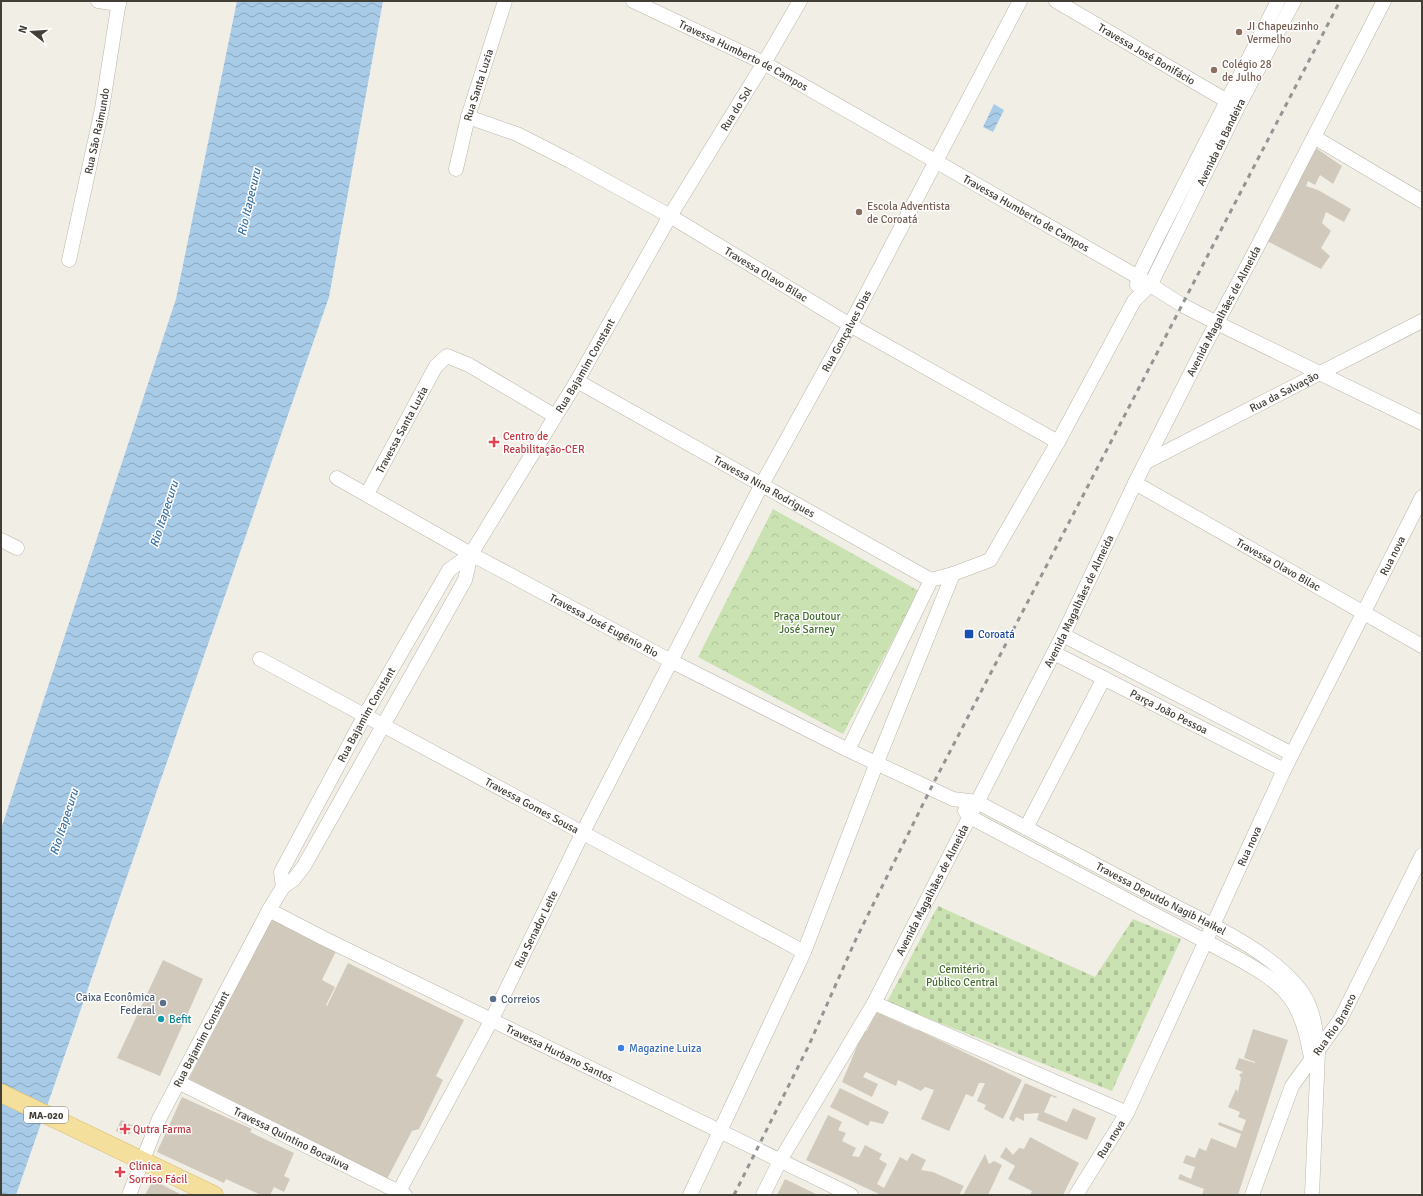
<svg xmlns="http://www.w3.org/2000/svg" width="1423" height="1196" viewBox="0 0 1423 1196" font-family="Signika,sans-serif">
  <defs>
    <pattern id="cemetery-stones" width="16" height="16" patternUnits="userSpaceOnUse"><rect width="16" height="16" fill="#cae1b2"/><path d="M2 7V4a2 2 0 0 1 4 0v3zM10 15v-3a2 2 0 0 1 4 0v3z" fill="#afc29a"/></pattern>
    <pattern id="park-crowns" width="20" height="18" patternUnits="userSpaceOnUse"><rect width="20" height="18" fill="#cae1b2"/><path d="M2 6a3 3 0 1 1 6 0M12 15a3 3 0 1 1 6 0" fill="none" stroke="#afc29a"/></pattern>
    <pattern id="water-waves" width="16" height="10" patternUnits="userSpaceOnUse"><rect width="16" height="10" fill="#a8cbe8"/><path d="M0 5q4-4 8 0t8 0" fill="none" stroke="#8aa6bd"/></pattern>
  </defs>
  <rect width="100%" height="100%" fill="#f1eee6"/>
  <polygon fill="url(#cemetery-stones)" points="938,906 1095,977 1133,919 1181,939 1112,1091 887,1002"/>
  <polygon fill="url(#park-crowns)" points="773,509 919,591 843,734 698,657"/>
  <g fill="url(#water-waves)">
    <polygon points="237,1 383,1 329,297 16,1195 1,1195 1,829 176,299"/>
    <polygon points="994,104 1004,110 993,132 983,127"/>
  </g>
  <g fill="#d1cabc">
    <polygon points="1313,146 1342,166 1333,184 1320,175 1315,185 1308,181 1306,186 1318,190 1351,209 1344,222 1326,212 1322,223 1331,231 1321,248 1330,256 1321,269 1265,240 1275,219 1279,222 1298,183 1295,180"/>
    <polygon points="272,916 337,949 322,980 335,987 326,1005 327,1006 348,963 464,1020 436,1076 443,1080 419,1129 412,1131 387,1179 189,1079"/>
    <polygon points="163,960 203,979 160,1076 117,1058"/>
    <polygon points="876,1012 916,1030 918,1030 1022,1080 1003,1119 984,1109 986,1105 977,1101 985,1083 979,1083 973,1097 966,1094 949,1131 921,1119 934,1090 925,1087 921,1091 898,1080 896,1086 866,1072 863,1077 878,1084 872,1097 842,1082 864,1030 867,1031"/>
    <polygon points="1253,1029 1288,1040 1238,1195 1202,1195 1204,1189 1178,1179 1180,1174 1191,1179 1195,1167 1183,1163 1186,1155 1195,1158 1199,1148 1206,1151 1211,1138 1236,1148 1241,1134 1218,1125 1219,1122 1242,1131 1246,1120 1238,1117 1240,1112 1228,1107 1236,1089 1238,1092 1241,1078 1239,1075 1243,1072 1235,1069 1239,1058 1255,1063 1255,1062 1244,1058"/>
    <polygon points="1025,1083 1057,1097 1056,1098 1051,1096 1044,1112 1067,1122 1073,1108 1096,1118 1087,1140 1037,1120 1039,1113 1024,1114 1024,1121 1016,1117 1014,1122 1009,1119"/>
    <polygon points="840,1088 889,1112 883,1124 870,1121 868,1126 830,1107"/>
    <polygon points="182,1097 252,1129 250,1132 294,1153 284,1176 290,1179 284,1192 274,1187 270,1195 261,1195 226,1179 224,1183 157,1152"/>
    <polygon points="828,1115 842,1122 838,1130 846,1133 842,1141 856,1148 852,1156 859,1157 865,1145 882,1154 879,1159 887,1164 877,1184 884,1188 900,1157 907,1161 912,1153 926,1160 921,1170 933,1172 964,1186 959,1195 881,1195 806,1160"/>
    <polygon points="121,1120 134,1126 130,1134 125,1135 116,1131"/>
    <polygon points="1030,1137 1079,1163 1063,1195 1030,1195 1032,1191 1008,1179 1015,1166 1000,1157 1006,1147 1013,1155 1019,1148 1024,1149"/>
    <polygon points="985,1154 989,1164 994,1161 1002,1165 988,1195 963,1195"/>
    <polygon points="785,1179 818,1195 777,1195"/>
    <polygon points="153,1180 182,1195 145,1195"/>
  </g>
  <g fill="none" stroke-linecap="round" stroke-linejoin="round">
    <defs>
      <g id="minor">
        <polyline points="98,1 119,4"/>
        <path id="s1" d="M633,1l131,62 374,214 44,28 35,18 205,100"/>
        <path id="s2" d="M1056,1l178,104"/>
        <path id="s3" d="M468,117l49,17 53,27 100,55 180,109 208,117"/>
        <polyline points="1314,137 1422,201"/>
        <path id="s4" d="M456,169l12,-52 37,-116"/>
        <path id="s5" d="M69,260l33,-151 17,-108"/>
        <polyline points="1137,285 1138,277 1154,244 1278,1"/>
        <path id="s6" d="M577,381l354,199 22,-6"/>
        <path id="s7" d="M1146,462l276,-141"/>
        <path id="s8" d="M337,478l134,76 200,107 177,89 105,49 24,3c59,31 118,62 178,94 46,24 114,52 146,95 13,18 15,39 17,61l-6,143"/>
        <path id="s9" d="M1135,483l287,163"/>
        <path id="s10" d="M367,494l69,-128 11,-10 22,9 86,51"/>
        <polyline points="1,540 17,548"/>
        <polyline points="1063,635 1292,754"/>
        <path id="s11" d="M1054,653l230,117"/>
        <path id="s12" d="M260,659c182,97 362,196 544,293"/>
        <polyline points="848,750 931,580"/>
        <path d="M965,811l5,6 267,141c47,26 64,41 73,95"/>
        <polyline points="1026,828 1104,678"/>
        <path id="s13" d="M283,887l-2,-15 84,-157 84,-145 22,-16"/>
        <path id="s14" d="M269,910l54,28 528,257"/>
        <polyline points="874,1003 1127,1113"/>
        <path id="s15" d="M178,1082l227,113"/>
        <path id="s16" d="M129,1195l30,-76 110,-209 14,-23 11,-8 10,-13 161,-286 6,-26 106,-173 93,-165 94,-153 36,-62"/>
        <path id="s17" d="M397,1195l94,-174 91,-187 179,-348 89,-161 170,-324"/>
        <path id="s18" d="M690,1195l114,-243 73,-190 76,-188 37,-14 68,-118 76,-141 17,-17 87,-177 56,-106"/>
        <path id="s19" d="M763,1195l18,-36 93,-156 189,-368 72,-152 70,-138 46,-86 133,-258"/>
        <path id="s20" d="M1076,1195l51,-82 157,-343 138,-273"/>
        <path id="s21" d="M1252,1195l40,-109 48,-66 82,-165"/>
      </g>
      <polyline id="major" points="1,1093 214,1195"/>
    </defs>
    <use href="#minor" stroke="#bbb6a9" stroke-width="15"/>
    <use href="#major" stroke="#d7bc6e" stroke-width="19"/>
    <use href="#minor" stroke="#fff" stroke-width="14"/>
    <use href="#major" stroke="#f4df9c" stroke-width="18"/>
    <polyline stroke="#949494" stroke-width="3" stroke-dasharray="5 5" stroke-linecap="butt" points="734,1195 809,1045 856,939 931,788 1340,1"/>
  </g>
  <g fill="#8d6e63" stroke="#fff" stroke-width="1.5">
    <circle cx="1239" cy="32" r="4"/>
    <circle cx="1214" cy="70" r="4"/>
    <circle cx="859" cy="212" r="4"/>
  </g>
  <g fill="#e0444e" stroke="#fff" stroke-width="1.5">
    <path d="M492 436h4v4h4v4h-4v4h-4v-4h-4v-4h4z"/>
    <path d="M123 1123h4v4h4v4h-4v4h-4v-4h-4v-4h4z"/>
    <path d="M118 1166h4v4h4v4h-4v4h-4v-4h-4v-4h4z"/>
  </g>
  <rect fill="#1a4fb4" stroke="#fff" stroke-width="1.5" x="964" y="629" width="10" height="10" rx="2"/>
  <g fill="#5c6f8a" stroke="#fff" stroke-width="1.5">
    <circle cx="493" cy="999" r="4"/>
    <circle cx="163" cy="1003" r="4"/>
  </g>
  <circle fill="#0f9aa8" stroke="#fff" stroke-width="1.5" cx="161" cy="1019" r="4"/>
  <circle fill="#3f7fe0" stroke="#fff" stroke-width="1.5" cx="621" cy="1048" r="4"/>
  <g text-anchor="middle" stroke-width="3" stroke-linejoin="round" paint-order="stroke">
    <rect fill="#fff" stroke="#7b7872" stroke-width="1" x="24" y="1107" width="44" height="16" rx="3"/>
    <g font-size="10" font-weight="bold" fill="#433e36">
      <text x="46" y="1119">MA-020</text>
    </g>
    <g font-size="11" fill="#785e54" stroke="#fff" text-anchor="start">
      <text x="1247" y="30">JI Chapeuzinho<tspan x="1247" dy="13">Vermelho</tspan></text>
      <text x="1222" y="68">Colégio 28<tspan x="1222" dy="13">de Julho</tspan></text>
      <text x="867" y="210">Escola Adventista<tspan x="867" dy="13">de Coroatá</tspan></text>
    </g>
    <g font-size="11" fill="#433e36" stroke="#fff">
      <text dy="4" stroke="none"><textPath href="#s2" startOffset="105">Travessa José Bonifácio</textPath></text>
      <text dy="4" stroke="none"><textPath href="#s1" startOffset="123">Travessa Humberto de Campos</textPath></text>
      <text dy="4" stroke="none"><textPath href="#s4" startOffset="87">Rua Santa Luzia</textPath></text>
      <text dy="4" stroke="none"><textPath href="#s16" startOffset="1248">Rua do Sol</textPath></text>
      <text dy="4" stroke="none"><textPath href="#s5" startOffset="132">Rua São Raimundo</textPath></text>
      <text dy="4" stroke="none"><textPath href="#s18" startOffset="1193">Avenida da Bandeira</textPath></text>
      <text dy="4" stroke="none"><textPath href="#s1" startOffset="447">Travessa Humberto de Campos</textPath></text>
      <text dy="4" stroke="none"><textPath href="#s3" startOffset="338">Travessa Olavo Bilac</textPath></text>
      <text dy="4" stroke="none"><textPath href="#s19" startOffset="997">Avenida Magalhães de Almeida</textPath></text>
      <text dy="4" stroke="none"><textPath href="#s17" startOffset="974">Rua Gonçalves Dias</textPath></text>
      <text dy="4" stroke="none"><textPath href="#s16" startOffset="950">Rua Bajamim Constant</textPath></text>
      <text dy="4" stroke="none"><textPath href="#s7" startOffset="155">Rua da Salvação</textPath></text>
      <text dy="4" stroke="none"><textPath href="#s10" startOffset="73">Travessa Santa Luzia</textPath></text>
      <text dy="4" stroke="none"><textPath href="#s6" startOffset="215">Travessa Nina Rodrigues</textPath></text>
      <text dy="4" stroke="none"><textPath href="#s20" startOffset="714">Rua nova</textPath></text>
      <text dy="4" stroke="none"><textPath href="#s9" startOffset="165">Travessa Olavo Bilac</textPath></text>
      <text dy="4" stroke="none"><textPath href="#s19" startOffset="673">Avenida Magalhães de Almeida</textPath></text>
      <text dy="4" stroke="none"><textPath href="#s8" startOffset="305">Travessa José Eugênio Rio</textPath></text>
      <text dy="4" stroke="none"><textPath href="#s11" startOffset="129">Parça João Pessoa</textPath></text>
      <text dy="4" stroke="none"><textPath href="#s13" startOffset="194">Rua Bajamim Constant</textPath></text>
      <text dy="4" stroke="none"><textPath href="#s12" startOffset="309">Travessa Gomes Sousa</textPath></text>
      <text dy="4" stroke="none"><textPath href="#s20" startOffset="390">Rua nova</textPath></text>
      <text dy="4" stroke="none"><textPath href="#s19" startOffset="349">Avenida Magalhães de Almeida</textPath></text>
      <text dy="4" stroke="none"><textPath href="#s8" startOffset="927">Travessa Deputdo Nagib Haikel</textPath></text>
      <text dy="4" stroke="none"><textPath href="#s17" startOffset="300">Rua Senador Leite</textPath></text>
      <text dy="4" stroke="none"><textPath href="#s21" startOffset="191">Rua Rio Branco</textPath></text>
      <text dy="4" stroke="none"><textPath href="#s16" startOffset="172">Rua Bajamim Constant</textPath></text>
      <text dy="4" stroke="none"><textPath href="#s14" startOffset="324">Travessa Hurbano Santos</textPath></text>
      <text dy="4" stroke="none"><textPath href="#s15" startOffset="127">Travessa Quintino Bocaiuva</textPath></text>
      <text dy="4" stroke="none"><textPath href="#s20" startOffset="66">Rua nova</textPath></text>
    </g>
    <g font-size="11" fill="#be3a42" stroke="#fff" text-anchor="start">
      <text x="503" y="440">Centro de<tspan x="503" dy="13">Reabilitação-CER</tspan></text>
      <text x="133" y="1133">Qutra Farma</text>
      <text x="129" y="1170">Clínica<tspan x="129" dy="13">Sorriso Fácil</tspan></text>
    </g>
    <g font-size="11" fill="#446e2f" stroke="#fff">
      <text x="807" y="620">Praça Doutour<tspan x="807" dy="13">José Sarney</tspan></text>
      <text x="962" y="973">Cemitério<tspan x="962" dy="13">Público Central</tspan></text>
    </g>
    <g font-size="11" fill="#164399" stroke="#fff" text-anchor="start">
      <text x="978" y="638">Coroatá</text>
    </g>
    <g font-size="11" fill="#4e5e75" stroke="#fff" text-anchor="end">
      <text x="155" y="1001">Caixa Econômica<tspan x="155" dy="13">Federal</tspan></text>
      <text x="501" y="1003" text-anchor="start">Correios</text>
    </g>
    <g font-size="11" fill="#0d838f" stroke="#fff" text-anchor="start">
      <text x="169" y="1023">Befit</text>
    </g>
    <g font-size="11" fill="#366cbe" stroke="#fff" text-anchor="start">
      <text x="629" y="1052">Magazine Luiza</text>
    </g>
    <g font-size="12" font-style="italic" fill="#3a72a4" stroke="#fff">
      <text transform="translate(249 202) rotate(-77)" y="4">Rio Itapecuru</text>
      <text transform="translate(164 514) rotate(-72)" y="4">Rio Itapecuru</text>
      <text transform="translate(64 822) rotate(-72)" y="4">Rio Itapecuru</text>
    </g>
  </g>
  <rect width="1423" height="1196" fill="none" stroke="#433e36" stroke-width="4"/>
  <g transform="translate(32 32) rotate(287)" stroke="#ffffff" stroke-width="3" paint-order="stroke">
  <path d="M0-3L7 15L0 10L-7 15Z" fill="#433e36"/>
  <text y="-6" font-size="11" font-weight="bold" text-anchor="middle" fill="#433e36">N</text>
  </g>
</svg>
